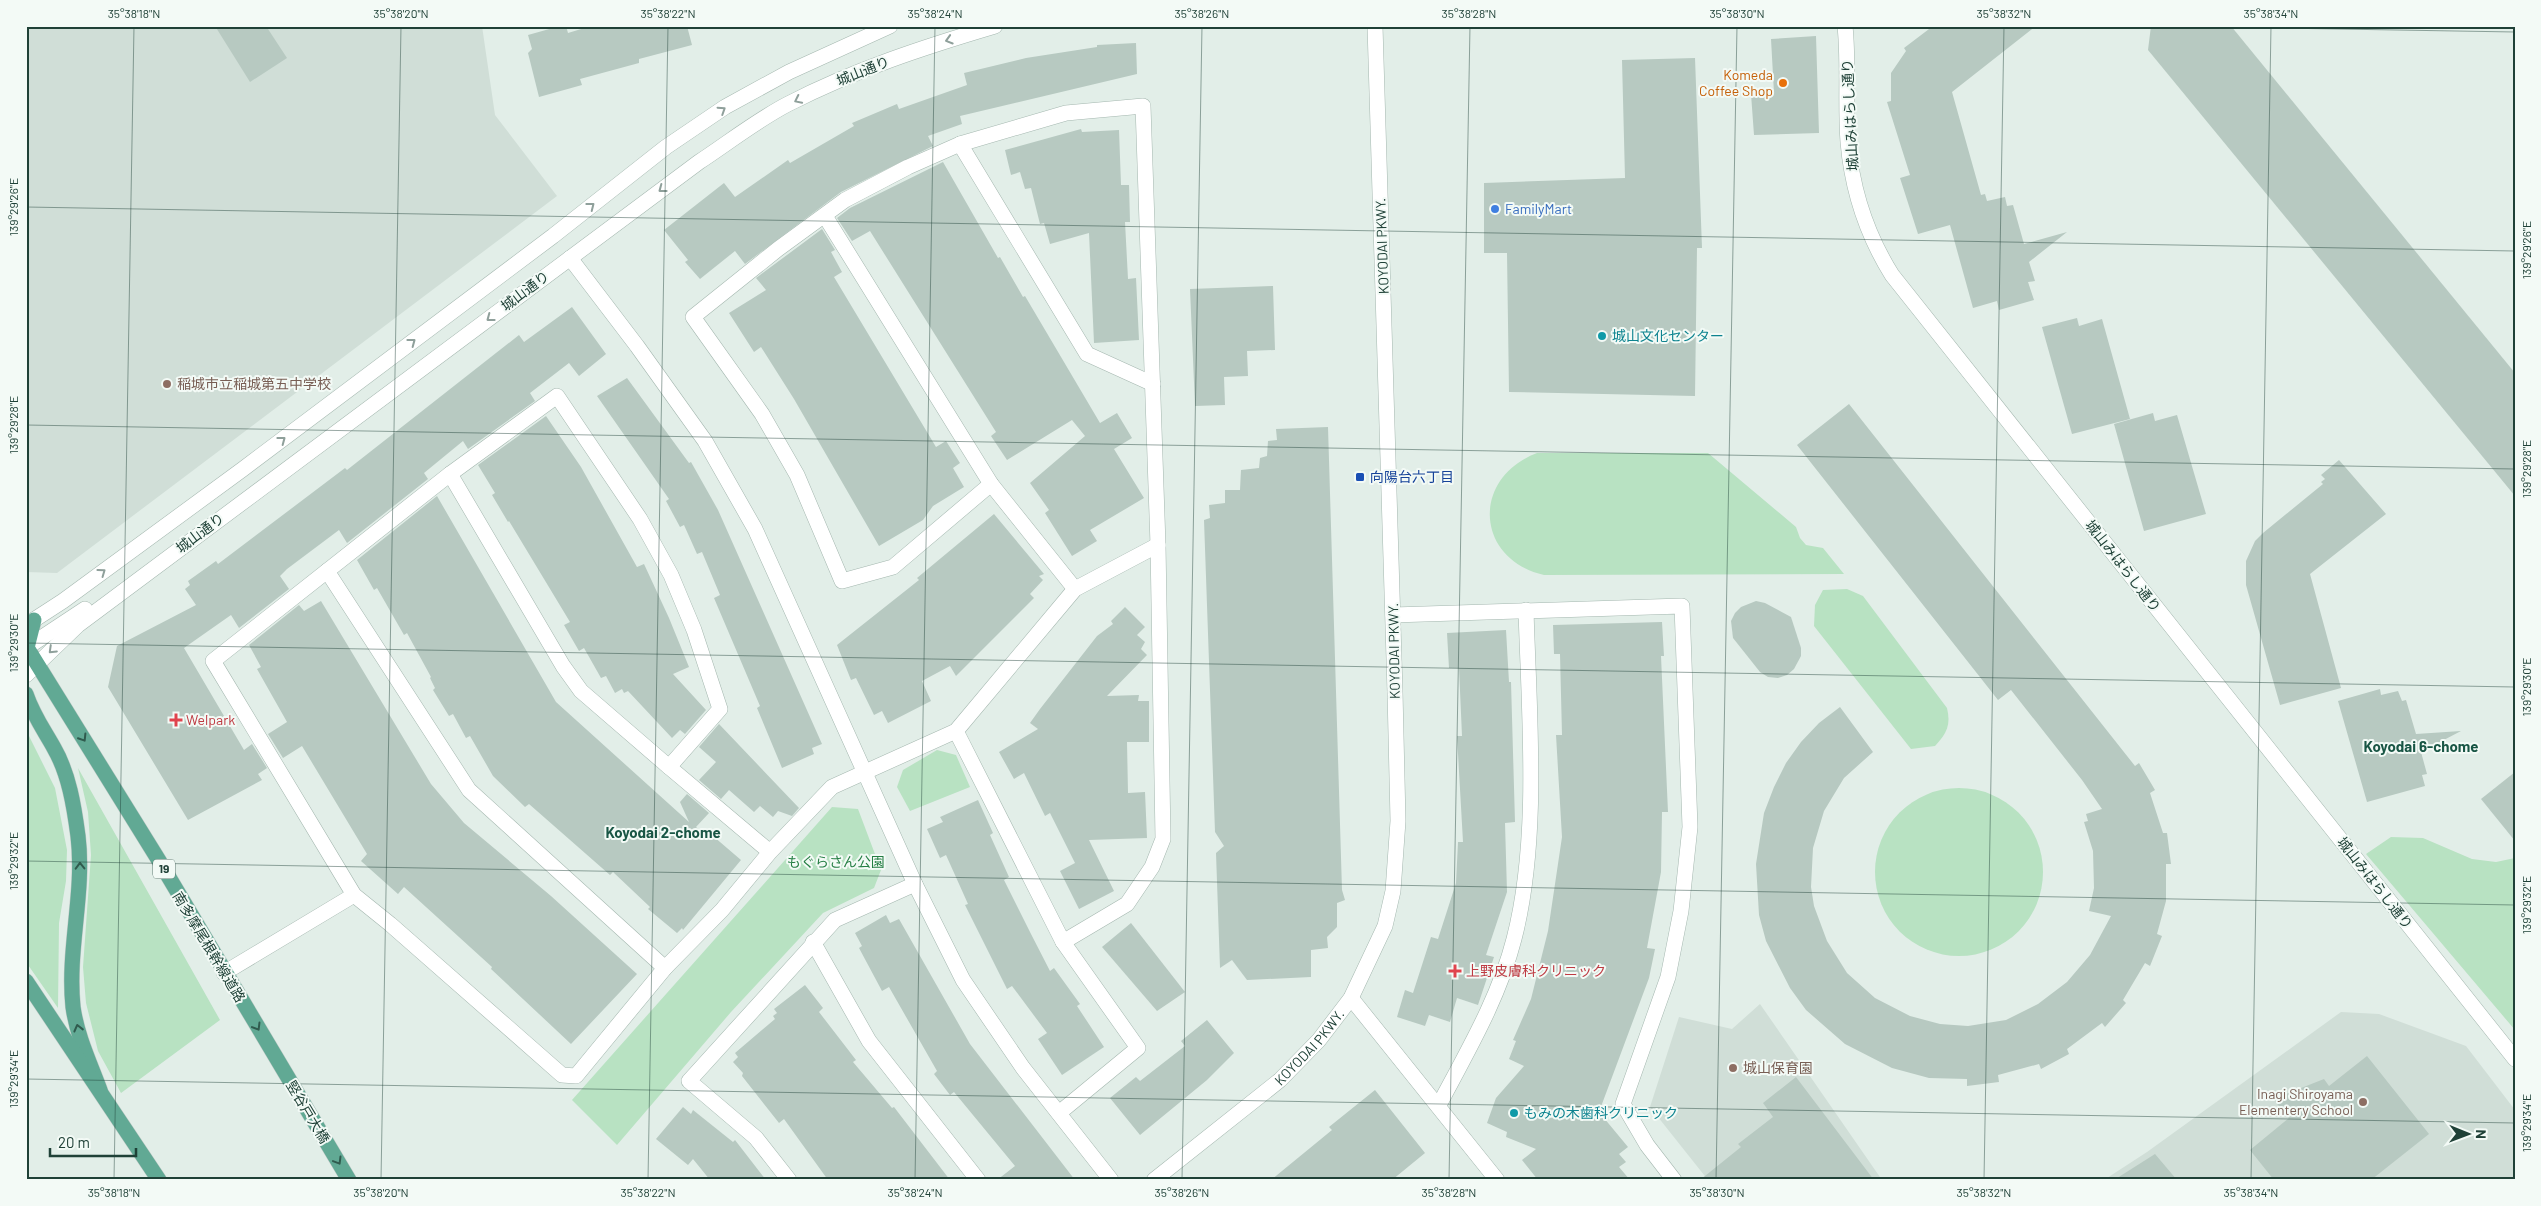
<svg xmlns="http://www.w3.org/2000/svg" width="2541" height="1206" viewBox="0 0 2541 1206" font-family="Barlow,'Noto Sans JP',sans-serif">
  <rect width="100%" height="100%" fill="#e2eee8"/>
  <g fill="#d0ded7">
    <polygon points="26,26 482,26 495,115 557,196 57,573 26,572"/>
    <polygon points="1760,1004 1882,1180 1708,1180 1650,1107 1679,1017 1732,1029"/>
    <polygon points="2341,1012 2379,1014 2466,1046 2515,1110 2515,1180 2104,1180 2147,1152"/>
  </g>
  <g fill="#b8e2c2">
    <path d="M1537,453h171l88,74 4,11 6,7 17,3 21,26 -300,1c-69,-16 -73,-97 -7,-122z"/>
    <path d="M1847,589l16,7 84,112c4,17 0,25 -12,38l-24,3 -97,-123 1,-21 8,-15z"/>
    <polygon points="28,734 55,788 67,850 66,881 59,923 58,1008 26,962 26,735"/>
    <polygon points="937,750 956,755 970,787 910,811 897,787 903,770"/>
    <polygon points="78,768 220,1020 121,1093 98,1051 86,1003 83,967 91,855 88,812"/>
    <circle cx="1959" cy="872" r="84"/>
    <polygon points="832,807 858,809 881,870 874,888 823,913 731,1012 617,1145 572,1100"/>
    <polygon points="2391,837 2423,838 2472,859 2496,862 2515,858 2515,1030 2366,854"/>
  </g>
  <g fill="#b7c9c1">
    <polygon points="215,26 266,26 287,58 250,82"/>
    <polygon points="560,26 566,26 568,33 591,26 687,26 692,45 639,59 639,63 580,79 582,85 539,97 528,53 532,49 528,35"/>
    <polygon points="1933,26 2036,26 1952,92 1981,195 1985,194 1987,201 2005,197 2007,206 2013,205 2024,244 2067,232 2029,262 2035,281 2028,282 2034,300 1999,310 1997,301 1973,308 1950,225 1918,234 1900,178 1910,175 1887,102 1891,101 1891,73 1906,51 1904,48"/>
    <polygon points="2151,26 2231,26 2515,373 2515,496 2148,50"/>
    <polygon points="1816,36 1819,133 1754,135 1751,94 1774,93 1771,39"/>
    <polygon points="1136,43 1137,74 960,116 962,124 928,136 933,146 841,192 745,264 735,251 700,279 685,262 688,260 664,230 724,183 735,197 788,160 790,163 854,126 852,123 897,104 899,109 967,85 964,73 1026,58 1097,47 1097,45"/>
    <polygon points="1695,58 1702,248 1697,248 1695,396 1509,392 1507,253 1484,253 1484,183 1625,178 1622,60"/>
    <polygon points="1081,129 1082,132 1119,130 1121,185 1129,185 1130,222 1125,222 1128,279 1136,278 1139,340 1094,343 1089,233 1050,244 1044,223 1040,224 1031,188 1025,189 1020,172 1011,175 1005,150"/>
    <polygon points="943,162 998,258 1000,257 1023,297 1025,296 1100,423 1117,413 1132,438 1114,449 1144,498 1090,530 1097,541 1072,556 1045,513 1049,510 1030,483 1085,436 1072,420 1007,460 991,436 996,432 870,231 852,241 837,218 850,208"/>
    <polygon points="822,229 835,250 831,252 842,272 834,277 936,447 946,441 960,463 953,468 964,487 933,506 923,520 879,546 794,399 761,347 754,352 729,313 766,290 756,278"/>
    <polygon points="1273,286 1275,350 1247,351 1248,376 1224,377 1225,405 1195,406 1190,289"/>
    <polygon points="572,307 606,354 579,376 569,363 530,393 535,401 468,449 463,441 424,473 428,479 347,543 339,530 287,569 280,576 289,589 239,628 231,615 184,648 244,750 252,744 267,768 258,774 262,780 188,820 108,687 117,646 196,605 185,589 190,585 188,581 216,561 218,564 345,468 347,470 519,335 524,342"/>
    <polygon points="2077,318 2079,326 2102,319 2130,419 2072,434 2042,327"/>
    <polygon points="627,378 689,463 691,462 718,510 822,744 812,748 814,754 782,768 757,708 760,706 714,598 720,595 702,552 697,554 684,525 680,527 666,501 669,499 597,396"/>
    <polygon points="1849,404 2135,766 2139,763 2155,790 2150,793 2163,833 2167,833 2171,864 2166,864 2166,901 2157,934 2162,936 2150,966 2145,963 2123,1000 2126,1003 2105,1027 2102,1023 2067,1049 2069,1054 2041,1069 2039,1064 1998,1075 1999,1082 1967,1086 1967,1079 1929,1078 1892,1068 1845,1044 1806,1010 1790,988 1766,941 1759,915 1756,864 1764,813 1774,787 1786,763 1801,742 1819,723 1840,707 1873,752 1844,778 1824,811 1813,848 1811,887 1814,906 1827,941 1847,973 1875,998 1910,1016 1940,1024 1968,1026 2006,1020 2038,1004 2067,982 2090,955 2111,916 2089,911 2094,888 2093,851 2084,822 2088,821 2086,814 2102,809 2082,780 2011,690 1998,700 1797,445"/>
    <polygon points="2153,413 2155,421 2177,415 2206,514 2144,531 2114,424"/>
    <polygon points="546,416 581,467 637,567 644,564 669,618 689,667 673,674 706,710 685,734 680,730 672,738 628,691 624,693 622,689 615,693 606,676 601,678 584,648 579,651 564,625 570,622 509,521 508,522 492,495 495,493 478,465"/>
    <polygon points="1328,427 1342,890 1345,900 1337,903 1337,927 1327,937 1328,948 1311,950 1311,977 1247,980 1232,960 1220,968 1216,853 1224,846 1215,832 1204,520 1210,518 1209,505 1225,503 1225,490 1240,490 1241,470 1259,468 1260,458 1267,456 1268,441 1277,440 1276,429"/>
    <polygon points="2339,460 2386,514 2310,574 2341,688 2280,705 2246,585 2246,561 2255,541 2263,533 2323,484 2321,482 2325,479 2321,475"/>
    <polygon points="437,496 556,702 689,822 680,802 687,794 709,813 696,827 709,838 713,836 741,860 683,930 682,928 677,933 648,909 650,907 613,872 610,875 529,804 525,807 493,776 470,736 466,738 453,714 449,716 433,690 435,688 430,678 431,677 407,633 404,635 377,588 374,590 357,560"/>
    <polygon points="994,514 1044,574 1039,576 1043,580 1030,594 1034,598 956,676 950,666 922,681 931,701 888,723 882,711 874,715 856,678 851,680 837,645 919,580 917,578"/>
    <polygon points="321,601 431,784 464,823 551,896 637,974 571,1044 491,969 492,967 404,887 398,894 361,861 367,854 302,746 283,758 268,734 287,722 257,669 261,667 249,645 299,605 304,611"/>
    <polygon points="1756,601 1765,603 1791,617 1801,648 1801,656 1794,669 1787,675 1778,678 1768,677 1760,672 1733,638 1731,621 1735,613 1741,607"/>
    <polygon points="1125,607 1145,627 1137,635 1145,642 1141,649 1147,655 1107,696 1139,695 1138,701 1149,701 1149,742 1127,742 1128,793 1145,792 1147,838 1089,840 1114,891 1079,909 1060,871 1075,863 1050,813 1045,816 1024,773 1014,779 999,752 1038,729 1030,723 1040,709 1097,636 1113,624 1111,621"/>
    <polygon points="1662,622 1664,656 1661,656 1668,812 1662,812 1661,872 1647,948 1655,949 1649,978 1599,1112 1628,1147 1619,1154 1626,1162 1619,1167 1630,1180 1538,1180 1522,1160 1536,1149 1506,1137 1507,1132 1487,1123 1496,1098 1524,1066 1509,1059 1516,1041 1513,1040 1531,999 1548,931 1562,837 1556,735 1562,735 1560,654 1554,654 1553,625"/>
    <polygon points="1506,630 1509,682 1511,682 1515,822 1505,823 1507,892 1486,955 1494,957 1478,1005 1457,998 1450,1022 1429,1015 1425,1026 1397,1017 1405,990 1413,993 1431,937 1438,939 1456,883 1458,842 1463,842 1457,736 1462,736 1459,668 1449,668 1447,633"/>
    <polygon points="2380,689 2381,695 2398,691 2402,701 2406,700 2416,734 2461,731 2421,752 2427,774 2422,775 2425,786 2367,802 2338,701"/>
    <polygon points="719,724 799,808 792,816 778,811 773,817 760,806 754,812 729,790 721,799 699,780 716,762 699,747"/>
    <polygon points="2515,772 2515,841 2481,799"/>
    <polygon points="978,800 993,833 990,835 1009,877 1004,880 1031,934 1050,971 1054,968 1080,1004 1077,1006 1104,1047 1062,1075 1038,1039 1047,1033 1012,986 1007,989 965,905 968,904 946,855 940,858 927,829 943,822 940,817"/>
    <polygon points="886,915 890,923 899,919 970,1044 1075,1180 997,1180 1015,1166 954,1092 950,1095 934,1074 937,1071 889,987 882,991 859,948 862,946 855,933"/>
    <polygon points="1131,923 1185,992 1157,1011 1102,947"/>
    <polygon points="805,985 823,1008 819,1012 856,1060 853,1062 892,1108 894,1107 950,1180 828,1180 784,1119 779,1123 742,1076 743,1073 733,1062 738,1057 735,1053 775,1019 773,1016 777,1013 774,1009"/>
    <polygon points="1207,1020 1234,1053 1207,1080 1140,1135 1110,1098 1136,1077 1140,1081 1185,1046 1181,1041"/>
    <polygon points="2367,1056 2429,1134 2371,1180 2274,1180 2250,1150 2289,1118 2273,1099 2324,1079 2329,1086"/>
    <polygon points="1796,1077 1874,1180 1700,1180 1741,1147 1738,1144 1773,1117 1763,1103"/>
    <polygon points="1375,1090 1425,1153 1392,1180 1271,1180 1332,1130 1329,1127"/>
    <polygon points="683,1107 691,1114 693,1110 733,1142 735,1140 766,1180 710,1180 693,1159 688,1165 656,1139"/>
    <polygon points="2155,1154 2177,1180 2114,1180"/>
  </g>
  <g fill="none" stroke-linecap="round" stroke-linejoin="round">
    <defs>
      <g id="minor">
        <polyline points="960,144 1087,354 1153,384"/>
        <polyline points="825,216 991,484 1075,589"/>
        <polyline points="450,474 563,666 581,691 669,767"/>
        <polyline points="991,484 893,567 842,581 797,475 762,414 693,317 778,249 845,200 908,167 960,144 1066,113 1143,106 1158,545 1163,839 1152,867 1127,904 1063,942"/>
        <polyline points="327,571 469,790 665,968"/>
        <polyline points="1393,615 1682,606 1690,827 1681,911 1668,977 1623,1104 1647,1145 1674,1180"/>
        <polyline points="956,731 1063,942 1138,1048 1059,1113"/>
        <polyline points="770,852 669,767 720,709 694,630 671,575 640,519 557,396 450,474 213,661 354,895 390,924 562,1075 576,1076 665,968 722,910 770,852 832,787 956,731 1075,589 1158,545"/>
        <polyline points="813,942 869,1041 978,1180"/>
        <polyline points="224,973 354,895"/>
        <polyline points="1351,998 1497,1180"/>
        <path d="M1439,1105c28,-53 60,-107 75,-166 26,-100 15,-225 12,-329"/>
        <polyline points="789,1180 756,1138 689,1081 835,920 915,884"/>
      </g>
      <g id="tertiary">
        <path d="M1845,26c4,38 0,77 3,116 4,47 19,93 44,133l623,784"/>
        <polyline points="570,258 637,346 705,441 755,529 915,884 963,980 1023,1068 1111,1180"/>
        <polyline points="26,625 63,601 243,469 553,236 666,147 725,107 789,72 890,26"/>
        <polyline points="26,648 85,609"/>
        <path d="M26,675l52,-50 621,-463c29,-19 58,-42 89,-58 66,-34 136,-57 207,-78"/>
        <path id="s1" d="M1154,1180l126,-100 39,-40 32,-42 34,-72 8,-35 5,-70 -3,-129 -20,-666"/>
      </g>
      <g id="primary">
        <polyline points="26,646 158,859 349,1180"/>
        <polyline points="26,652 34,620"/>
        <path d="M26,694c7,21 18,36 28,54 15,26 20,58 24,88 7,57 -11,113 -5,171 4,29 17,56 27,83"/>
        <polyline points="26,981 159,1180"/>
      </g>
    </defs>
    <use href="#minor" stroke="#a4b7af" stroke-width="16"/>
    <use href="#tertiary" stroke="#a4b7af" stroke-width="16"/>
    <use href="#primary" stroke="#c0cac7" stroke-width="16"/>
    <use href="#minor" stroke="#fff" stroke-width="15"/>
    <use href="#tertiary" stroke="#fff" stroke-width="15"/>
    <use href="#primary" stroke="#61a994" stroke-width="15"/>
  </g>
  <defs><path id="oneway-chevron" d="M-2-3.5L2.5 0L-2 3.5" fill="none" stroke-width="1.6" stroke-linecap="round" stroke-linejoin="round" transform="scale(1.25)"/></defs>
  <g stroke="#8fa09b">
    <use href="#oneway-chevron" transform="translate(949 40) rotate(163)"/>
    <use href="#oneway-chevron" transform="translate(798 100) rotate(154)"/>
    <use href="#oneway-chevron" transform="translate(722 110) rotate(-33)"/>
    <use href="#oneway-chevron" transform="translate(662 189) rotate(143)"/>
    <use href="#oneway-chevron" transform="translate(591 206) rotate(-38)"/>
    <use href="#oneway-chevron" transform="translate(490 318) rotate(143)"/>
    <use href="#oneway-chevron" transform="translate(412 342) rotate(-37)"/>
    <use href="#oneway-chevron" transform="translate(282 440) rotate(-37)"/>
    <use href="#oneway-chevron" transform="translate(102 572) rotate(-36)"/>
    <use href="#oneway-chevron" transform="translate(52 650) rotate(136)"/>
  </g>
  <g stroke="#305b4e">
    <use href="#oneway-chevron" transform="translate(83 738) rotate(58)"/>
    <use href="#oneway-chevron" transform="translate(80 866) rotate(-91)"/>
    <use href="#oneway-chevron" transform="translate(257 1027) rotate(59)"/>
    <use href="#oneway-chevron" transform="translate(78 1028) rotate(-104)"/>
    <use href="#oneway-chevron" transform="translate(338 1161) rotate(59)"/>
  </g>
  <path fill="none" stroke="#1f4137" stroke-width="1" stroke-opacity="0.45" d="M2159,26l356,6M26,207l2489,44M26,425l2489,44M26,643l2489,44M26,861l2489,44M26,1079l2489,44M114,1180l20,-1154M381,1180l20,-1154M648,1180l20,-1154M915,1180l20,-1154M1182,1180l20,-1154M1449,1180l21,-1154M1716,1180l21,-1154M1984,1180l20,-1154M2251,1180l20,-1154"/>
  <circle fill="#e8710a" stroke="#f3faf6" stroke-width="2" cx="1783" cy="83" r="5"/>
  <circle fill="#3f7fe0" stroke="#f3faf6" stroke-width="2" cx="1495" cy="209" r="5"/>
  <g fill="#0f9aa8" stroke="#f3faf6" stroke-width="2">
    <circle cx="1602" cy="336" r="5"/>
    <circle cx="1514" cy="1113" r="5"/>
  </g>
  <g fill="#8d6e63" stroke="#f3faf6" stroke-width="2">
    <circle cx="167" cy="384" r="5"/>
    <circle cx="1733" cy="1068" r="5"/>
    <circle cx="2363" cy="1102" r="5"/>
  </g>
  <rect fill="#1a4fb4" stroke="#f3faf6" stroke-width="2" x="1355" y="472" width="10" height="10" rx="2.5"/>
  <g fill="#e0444e" stroke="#f3faf6" stroke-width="2">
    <path d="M173.5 712.5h5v5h5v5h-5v5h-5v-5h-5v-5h5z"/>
    <path d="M1452.5 963.5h5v5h5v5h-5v5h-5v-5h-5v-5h5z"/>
  </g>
  <g text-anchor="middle" stroke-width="4" stroke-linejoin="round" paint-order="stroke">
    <rect fill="#f3faf6" stroke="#5f7870" stroke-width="1" x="153" y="859.5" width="22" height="19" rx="4"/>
    <g font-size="12" font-weight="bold" fill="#1f4137">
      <text x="164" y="873">19</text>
    </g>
    <g font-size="14" fill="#1f4137" stroke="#f3faf6">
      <text transform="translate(863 71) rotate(-22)" y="5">城山通り</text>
      <text transform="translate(1850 115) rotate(-93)" y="5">城山みはらし通り</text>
      <text transform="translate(1382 246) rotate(-92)" y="5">KOYODAI PKWY.</text>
      <text transform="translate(525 291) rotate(-37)" y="5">城山通り</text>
      <text transform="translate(200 533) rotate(-37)" y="5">城山通り</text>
      <text transform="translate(2123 566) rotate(52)" y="5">城山みはらし通り</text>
      <text transform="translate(1394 651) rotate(-91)" y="5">KOYODAI PKWY.</text>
      <text transform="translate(2375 883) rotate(52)" y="5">城山みはらし通り</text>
      <text transform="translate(209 947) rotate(59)" y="5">南多摩尾根幹線道路</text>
      <text dy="5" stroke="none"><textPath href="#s1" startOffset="205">KOYODAI PKWY.</textPath></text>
      <text transform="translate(308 1112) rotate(59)" y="5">竪谷戸大橋</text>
    </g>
    <g font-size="14" fill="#c56008" stroke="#f3faf6" text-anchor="end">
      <text x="1773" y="80">Komeda<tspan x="1773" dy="16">Coffee Shop</tspan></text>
    </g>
    <g font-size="14" fill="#366cbe" stroke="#f3faf6" text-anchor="start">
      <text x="1505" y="214">FamilyMart</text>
    </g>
    <g font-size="14" fill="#0d838f" stroke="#f3faf6" text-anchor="start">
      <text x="1612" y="341">城山文化センター</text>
      <text x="1524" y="1118">もみの木歯科クリニック</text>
    </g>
    <g font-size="14" fill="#785e54" stroke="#f3faf6" text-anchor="start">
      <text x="177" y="389">稲城市立稲城第五中学校</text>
      <text x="1743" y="1073">城山保育園</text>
      <text x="2353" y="1099" text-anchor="end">Inagi Shiroyama<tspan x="2353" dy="16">Elementery School</tspan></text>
    </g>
    <g font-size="14" fill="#164399" stroke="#f3faf6" text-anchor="start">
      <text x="1370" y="482">向陽台六丁目</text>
    </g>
    <g font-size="14" fill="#be3a42" stroke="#f3faf6" text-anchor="start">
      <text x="186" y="725">Welpark</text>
      <text x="1466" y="976">上野皮膚科クリニック</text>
    </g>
    <g font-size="14" fill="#247e43" stroke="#f3faf6">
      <text x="836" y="867">もぐらさん公園</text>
    </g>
    <g font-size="15" font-weight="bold" fill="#195645" stroke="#f3faf6">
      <text x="2421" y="752">Koyodai 6-chome</text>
      <text x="663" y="838">Koyodai 2-chome</text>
    </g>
  </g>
  <rect width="2541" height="1206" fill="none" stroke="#f3faf6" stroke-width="55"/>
  <g transform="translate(2468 1134) rotate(91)" stroke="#f3faf6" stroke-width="4" paint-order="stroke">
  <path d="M0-4L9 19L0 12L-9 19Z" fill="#1f4137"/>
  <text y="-8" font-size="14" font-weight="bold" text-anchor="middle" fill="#1f4137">N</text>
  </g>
  <path d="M50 1148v8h86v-8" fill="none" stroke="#1f4137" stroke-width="2.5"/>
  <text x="58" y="1148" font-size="15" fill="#1f4137" stroke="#f3faf6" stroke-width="4" paint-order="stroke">20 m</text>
  <rect x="28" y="28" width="2486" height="1150" fill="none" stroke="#1f4137" stroke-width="2"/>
  <g font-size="12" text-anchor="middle" fill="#1f4137">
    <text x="134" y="18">35°38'18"N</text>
    <text x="401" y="18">35°38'20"N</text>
    <text x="668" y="18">35°38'22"N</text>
    <text x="935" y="18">35°38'24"N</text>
    <text x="1202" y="18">35°38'26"N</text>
    <text x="1469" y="18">35°38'28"N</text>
    <text x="1737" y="18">35°38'30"N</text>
    <text x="2004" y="18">35°38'32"N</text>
    <text x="2271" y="18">35°38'34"N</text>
    <text transform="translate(14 207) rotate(-90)" y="4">139°29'26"E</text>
    <text transform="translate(2527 250) rotate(-90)" y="4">139°29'26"E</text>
    <text transform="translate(14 425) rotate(-90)" y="4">139°29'28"E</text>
    <text transform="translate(2527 469) rotate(-90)" y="4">139°29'28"E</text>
    <text transform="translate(14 643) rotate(-90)" y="4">139°29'30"E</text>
    <text transform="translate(2527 687) rotate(-90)" y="4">139°29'30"E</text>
    <text transform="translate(14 861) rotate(-90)" y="4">139°29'32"E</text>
    <text transform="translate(2527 905) rotate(-90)" y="4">139°29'32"E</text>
    <text transform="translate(14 1079) rotate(-90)" y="4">139°29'34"E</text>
    <text transform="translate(2527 1123) rotate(-90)" y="4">139°29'34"E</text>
    <text x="114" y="1197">35°38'18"N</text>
    <text x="381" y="1197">35°38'20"N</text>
    <text x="648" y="1197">35°38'22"N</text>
    <text x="915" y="1197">35°38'24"N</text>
    <text x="1182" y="1197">35°38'26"N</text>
    <text x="1449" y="1197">35°38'28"N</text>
    <text x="1717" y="1197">35°38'30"N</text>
    <text x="1984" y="1197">35°38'32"N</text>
    <text x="2251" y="1197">35°38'34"N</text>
  </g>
</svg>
